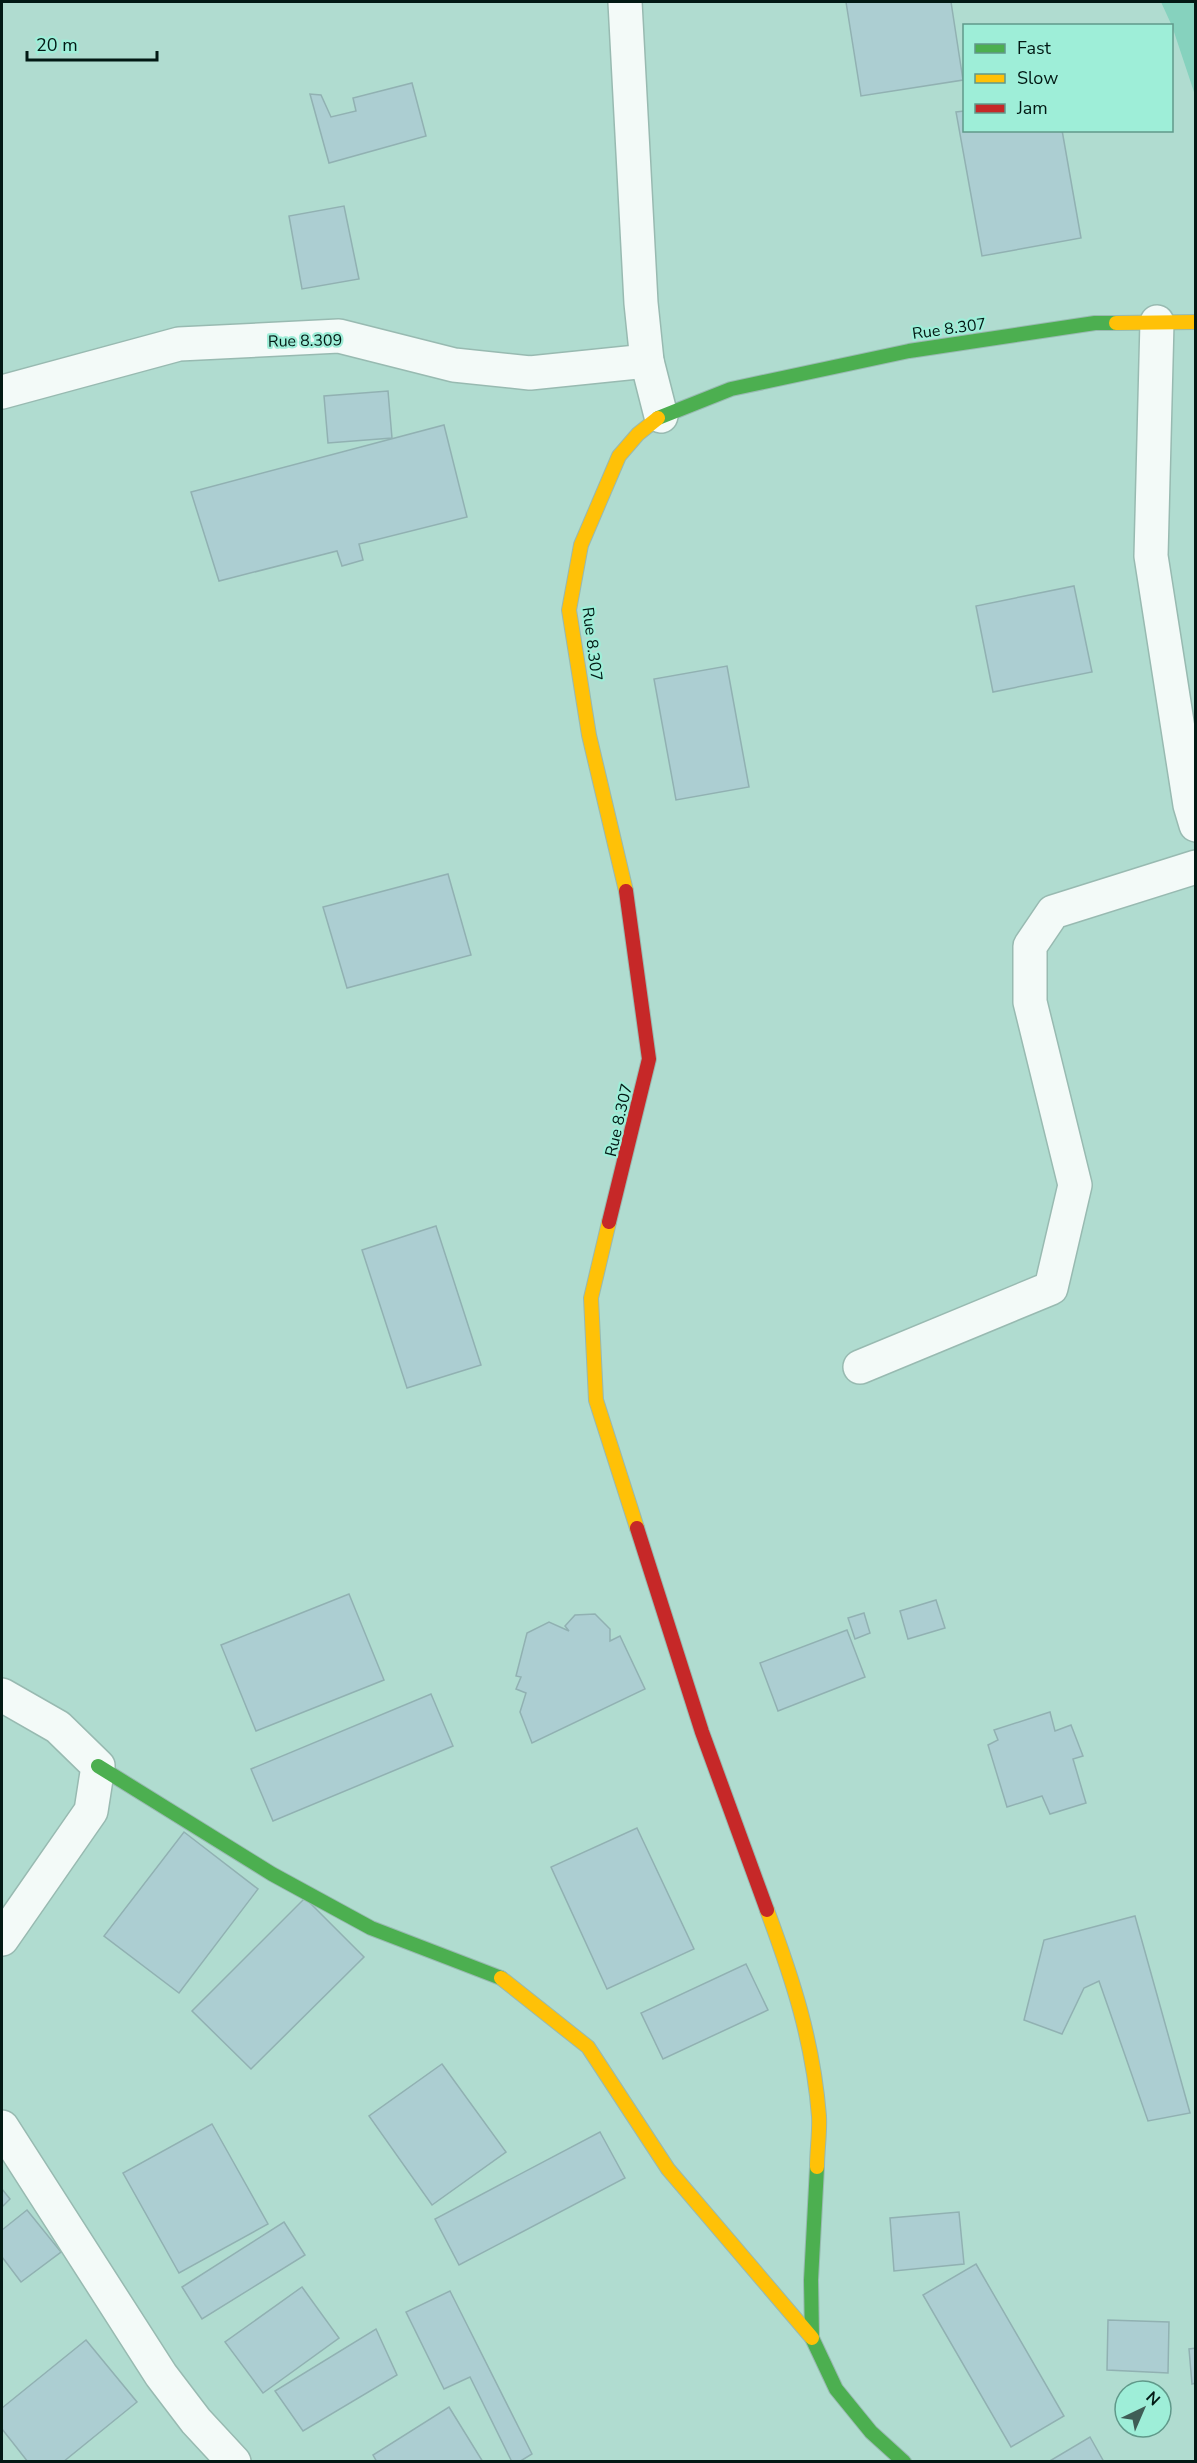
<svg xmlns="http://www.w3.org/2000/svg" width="1197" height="2463" viewBox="0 0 1197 2463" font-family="'Nunito Sans',sans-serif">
  <rect width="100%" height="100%" fill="#b0dcd0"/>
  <polygon fill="#86d2be" points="1161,2 1195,2 1195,95 1172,26"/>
  <g fill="#acced2" stroke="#91b1b2" stroke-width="1.5">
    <polygon points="846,2 951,2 963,80 861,96"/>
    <polygon points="412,83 426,136 329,163 310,94 321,95 331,117 356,111 353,98"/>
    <polygon points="964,111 964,130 1062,130 1081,238 982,256 956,112"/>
    <polygon points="344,206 359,279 302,289 289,216"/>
    <polygon points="388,391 392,438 328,443 324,396"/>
    <polygon points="444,425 467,517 359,544 363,560 342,566 337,551 219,581 191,492"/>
    <polygon points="1074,586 1092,672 993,692 976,606"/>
    <polygon points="727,666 749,787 676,800 654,679"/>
    <polygon points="448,874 471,955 347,988 323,907"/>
    <polygon points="436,1226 481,1365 407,1388 362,1250"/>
    <polygon points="349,1594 384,1680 256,1731 221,1645"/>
    <polygon points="936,1600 945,1628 908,1639 900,1611"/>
    <polygon points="864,1613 870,1633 855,1639 848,1618"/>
    <polygon points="595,1614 610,1629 610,1641 620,1636 645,1689 532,1743 520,1712 526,1693 516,1689 521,1677 516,1676 527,1633 549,1622 569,1631 565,1626 575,1615"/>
    <polygon points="847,1630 865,1677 778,1711 760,1663"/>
    <polygon points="431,1694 453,1746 273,1821 251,1769"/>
    <polygon points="1050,1712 1055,1731 1071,1725 1083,1756 1073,1759 1086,1803 1050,1814 1042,1796 1007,1807 988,1745 998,1740 994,1730"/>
    <polygon points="637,1828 694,1949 607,1989 551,1867"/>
    <polygon points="184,1832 258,1889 179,1993 104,1936"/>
    <polygon points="305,1898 364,1957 251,2069 192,2011"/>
    <polygon points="1135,1916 1190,2113 1148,2121 1099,1981 1084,1988 1062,2034 1024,2020 1044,1940"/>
    <polygon points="746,1964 768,2010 663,2059 641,2013"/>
    <polygon points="442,2064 506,2152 432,2205 369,2116"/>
    <polygon points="212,2124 268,2224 179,2273 123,2173"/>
    <polygon points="600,2132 625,2178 459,2265 435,2219"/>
    <polygon points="2,2189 10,2199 2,2207"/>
    <polygon points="27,2210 61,2252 21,2282 2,2257 2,2230"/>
    <polygon points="959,2212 964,2264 894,2271 890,2218"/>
    <polygon points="284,2222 305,2255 202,2319 182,2287"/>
    <polygon points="976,2264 1064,2416 1011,2447 923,2295"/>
    <polygon points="302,2287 339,2338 263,2393 225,2342"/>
    <polygon points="450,2291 532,2454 519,2462 512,2462 470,2377 444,2389 406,2312"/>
    <polygon points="1108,2320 1169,2322 1168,2373 1107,2370"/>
    <polygon points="376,2329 397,2375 303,2431 275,2391"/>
    <polygon points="86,2340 137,2402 63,2462 28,2462 2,2429 2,2408"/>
    <polygon points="1196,2348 1196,2383 1192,2384 1189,2349"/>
    <polygon points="449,2407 483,2462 377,2462 373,2455"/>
    <polygon points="1090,2437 1104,2462 1048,2462"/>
  </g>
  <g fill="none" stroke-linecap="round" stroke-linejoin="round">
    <defs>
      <g id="street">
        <polyline points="625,2 641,303 647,361 661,416"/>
        <polyline points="1157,322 1151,556 1190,805 1196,825"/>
        <polyline points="2,392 179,344 339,336 454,365 530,373 647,361"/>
        <polyline points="860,1367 1051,1288 1075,1185 1030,1002 1030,946 1053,912 1196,867"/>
        <polyline points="2,1695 58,1727 98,1766 91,1811 2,1939"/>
        <polyline points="2,2127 161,2375 196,2421 234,2462"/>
      </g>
      <g id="fast">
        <polyline points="658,418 731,389 909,351 1095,323 1116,323"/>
        <polyline points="98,1766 272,1874 371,1928 501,1978"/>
        <polyline points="817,2167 811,2280 812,2338 836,2389 871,2432 904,2462"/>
      </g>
      <g id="slow">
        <polyline points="1116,323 1196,322"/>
        <polyline points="626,891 589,735 569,610 581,545 619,456 638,434 658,418"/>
        <polyline points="609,1222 591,1298 596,1400 637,1528"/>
        <path d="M767,1910c26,70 46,131 52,206 1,16 -2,34 -2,51"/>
        <polyline points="501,1978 588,2047 668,2169 812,2338"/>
      </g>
      <g id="jam">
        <polyline points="609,1222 649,1059 626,891"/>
        <polyline points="637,1528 702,1732 767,1910"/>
      </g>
    </defs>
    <use href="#street" stroke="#98bab1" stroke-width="36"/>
    <use href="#fast" stroke="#98bab1" stroke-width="16"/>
    <use href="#slow" stroke="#98bab1" stroke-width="16"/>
    <use href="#jam" stroke="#98bab1" stroke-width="16"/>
    <use href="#street" stroke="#f3faf8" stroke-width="33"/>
    <use href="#fast" stroke="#4caf50" stroke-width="14"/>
    <use href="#slow" stroke="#ffc107" stroke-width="14"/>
    <use href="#jam" stroke="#c62828" stroke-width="14"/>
  </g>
  <g text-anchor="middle" stroke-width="4.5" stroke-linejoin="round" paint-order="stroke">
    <g font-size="16" fill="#021914" stroke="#9eeed8">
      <text transform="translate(949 328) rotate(-8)" y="6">Rue 8.307</text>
      <text transform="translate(305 340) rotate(-1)" y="6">Rue 8.309</text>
      <text transform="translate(593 644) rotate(83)" y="6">Rue 8.307</text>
      <text transform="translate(618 1120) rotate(-77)" y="6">Rue 8.307</text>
    </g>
  </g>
  <rect width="1197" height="2463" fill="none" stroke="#021914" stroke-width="6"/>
  <rect x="963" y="24" width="210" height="108" fill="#9eeed8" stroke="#60998a" stroke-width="1.5"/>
  <rect x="975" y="44" width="30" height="9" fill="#4caf50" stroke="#60998a" stroke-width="1.5"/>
  <text x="1017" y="54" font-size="18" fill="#021914">Fast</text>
  <rect x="975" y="74" width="30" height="9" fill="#ffc107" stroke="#60998a" stroke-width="1.5"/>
  <text x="1017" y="84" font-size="18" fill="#021914">Slow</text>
  <rect x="975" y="104" width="30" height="9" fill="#c62828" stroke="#60998a" stroke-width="1.5"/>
  <text x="1017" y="114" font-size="18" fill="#021914">Jam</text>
  <g transform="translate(1143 2409) rotate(44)"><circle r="28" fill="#9eeed8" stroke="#60998a" stroke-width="1.5"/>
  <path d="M0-4.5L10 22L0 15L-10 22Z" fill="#3f5d56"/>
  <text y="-9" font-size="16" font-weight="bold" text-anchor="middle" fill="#021914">N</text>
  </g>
  <path d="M27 51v9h130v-9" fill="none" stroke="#021914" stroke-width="3"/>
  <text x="36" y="51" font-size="18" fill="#021914" stroke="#9eeed8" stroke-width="4.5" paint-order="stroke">20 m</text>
</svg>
